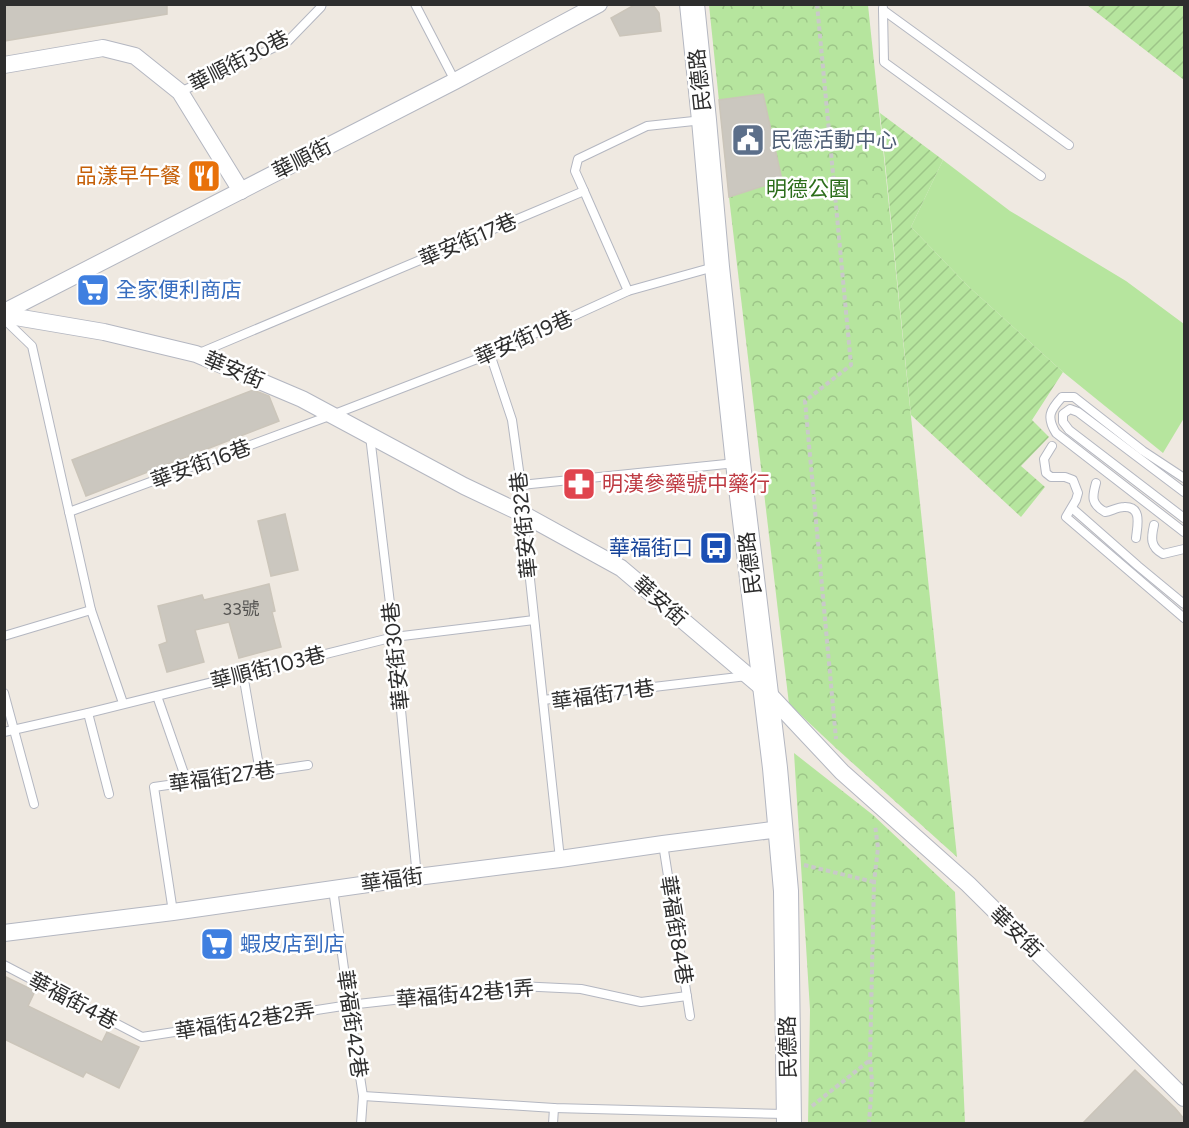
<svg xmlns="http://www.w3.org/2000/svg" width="1189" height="1128" viewBox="0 0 1189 1128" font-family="Figtree,'Noto Sans TC',sans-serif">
  <defs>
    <pattern id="forest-crowns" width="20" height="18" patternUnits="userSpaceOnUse" patternTransform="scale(1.5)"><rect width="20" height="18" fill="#b6e59e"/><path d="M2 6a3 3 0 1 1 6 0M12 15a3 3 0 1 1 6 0" fill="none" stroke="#9dc588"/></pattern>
    <pattern id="garden-furrows" width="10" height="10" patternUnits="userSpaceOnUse" patternTransform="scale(1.5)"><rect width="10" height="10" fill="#b6e59e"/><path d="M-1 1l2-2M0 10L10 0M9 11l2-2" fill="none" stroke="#9dc588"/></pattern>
  </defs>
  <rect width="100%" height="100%" fill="#efe9e1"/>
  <polygon fill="#b6e59e" points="943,160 1010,211 1126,281 1184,324 1184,418 1163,453 1063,372 968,286 911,227"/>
  <g fill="url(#forest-crowns)">
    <polygon points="709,5 868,5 957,857 837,749 789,704 729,197"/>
    <polygon points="794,753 873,815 955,892 965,1123 808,1123 810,1010"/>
  </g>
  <g fill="url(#garden-furrows)">
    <polygon points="1087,5 1184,5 1184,80"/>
    <polygon points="880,113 943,160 911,227 968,286 1063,372 1032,420 1049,437 1021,466 1045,487 1021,517 911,415"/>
  </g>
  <g fill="#cbc7bf" stroke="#cbc5ba" stroke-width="1.5">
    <polygon points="4,4 167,4 167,14 4,41"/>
    <polygon points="636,4 652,4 656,9 659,13 661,31 620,36 611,18"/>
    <polygon points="763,94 782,180 729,197 719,100"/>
    <polygon points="253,390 269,396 279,421 86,496 72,460"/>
    <polygon points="285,514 298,570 271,576 258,521"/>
    <polygon points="269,584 275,611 272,612 281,647 239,658 229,622 195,630 204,662 167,672 159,645 167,642 158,606 202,595 204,600"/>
    <polygon points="4,976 35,991 28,1006 102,1042 107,1032 139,1047 119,1088 86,1072 83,1077 4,1039"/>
    <polygon points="1135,1070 1175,1108 1185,1120 1185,1124 1082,1124"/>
  </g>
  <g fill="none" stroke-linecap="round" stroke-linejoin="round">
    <defs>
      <g id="lane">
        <polyline points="415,4 455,81"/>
        <polyline points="883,8 883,10 1069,145"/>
        <polyline points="883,10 884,62 1041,176"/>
        <polyline points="180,92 288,41 321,7 322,4"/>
        <polyline points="584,191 628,291"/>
        <polyline points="4,319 32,346 91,610 123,703"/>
        <polyline points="197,354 584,191 575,171 578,159 647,126 703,120"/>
        <polyline points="490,354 512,420 521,485 523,514 560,859"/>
        <polyline points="370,436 394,637 417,877"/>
        <polyline points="1052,446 1044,459 1046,473 1051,477 1065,477 1073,480 1078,493 1076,500 1066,517 1184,618"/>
        <path d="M1184,478l-41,-27 -69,-54h-12c-12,13 -16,20 -6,36l128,99"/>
        <path d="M1096,483c-4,14 -5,21 9,29 6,-1 13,-5 19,-5 19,-1 13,20 12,31"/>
        <polyline points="521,485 736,463"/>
        <polyline points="1184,492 1078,412 1070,409 1063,414 1063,422 1069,430 1184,518"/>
        <polyline points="1072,508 1138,566 1184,604"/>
        <polyline points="69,512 332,415 490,354 628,291 714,267"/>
        <path d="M1154,525c-3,13 -4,22 9,29l21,-5"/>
        <polyline points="4,636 91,610"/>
        <polyline points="243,674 260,772"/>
        <polyline points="4,693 34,804"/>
        <polyline points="157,696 187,782"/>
        <polyline points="543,700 747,676"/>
        <polyline points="88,713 109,794"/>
        <polyline points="4,732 88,713 394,637 534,620"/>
        <polyline points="663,844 690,1016"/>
        <polyline points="333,889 349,1005 363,1096 361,1124"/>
        <polyline points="173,912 154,787 308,765"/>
        <polyline points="4,965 142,1037 349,1005 518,986 581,989 641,1002 687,996"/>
        <polyline points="363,1096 554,1108 785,1114"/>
        <polyline points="553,1124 554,1108"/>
      </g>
      <g id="street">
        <polyline points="4,65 103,48 135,56 180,92 241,191"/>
        <polyline points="4,312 455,81 599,4"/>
        <polyline points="4,315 104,332 196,354 302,399 464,486 523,514 621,568 766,691 842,772 968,884 1184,1098"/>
        <polyline points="4,933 173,912 417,877 560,859 663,844 780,829"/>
      </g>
      <polyline id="secondary" points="692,4 704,120 717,267 738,463 775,768 786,891 789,1124"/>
    </defs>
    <use href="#lane" stroke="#b4b7c1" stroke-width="10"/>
    <use href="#street" stroke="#b4b7c1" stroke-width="18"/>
    <use href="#secondary" stroke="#b4b7c1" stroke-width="26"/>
    <g stroke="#c9c9c9" stroke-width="4" stroke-dasharray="4.5 3" stroke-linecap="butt">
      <polyline points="817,4 851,365 805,401 836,739"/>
      <polyline points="804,865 874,882"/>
      <polyline points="812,1106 870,1060"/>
      <polyline points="869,1124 872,1081 870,1060 874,882 878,848 875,825"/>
    </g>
    <use href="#lane" stroke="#fff" stroke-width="8"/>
    <use href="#street" stroke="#fff" stroke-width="16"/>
    <use href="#secondary" stroke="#fff" stroke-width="24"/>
  </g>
  <defs>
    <symbol id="civic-square" viewBox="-11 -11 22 22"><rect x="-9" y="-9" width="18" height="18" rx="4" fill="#5c6f8a" stroke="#fff"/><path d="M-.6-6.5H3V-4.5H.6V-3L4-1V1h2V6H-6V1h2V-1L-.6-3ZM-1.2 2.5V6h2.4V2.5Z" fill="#fff"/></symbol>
    <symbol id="restaurant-square" viewBox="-11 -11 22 22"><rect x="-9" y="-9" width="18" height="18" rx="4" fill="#e8710a" stroke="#fff"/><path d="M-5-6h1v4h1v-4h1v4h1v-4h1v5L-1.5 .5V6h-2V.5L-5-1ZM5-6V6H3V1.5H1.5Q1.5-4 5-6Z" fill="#fff"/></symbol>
    <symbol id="supermarket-square" viewBox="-11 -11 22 22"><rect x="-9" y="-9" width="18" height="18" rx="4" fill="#3f7fe0" stroke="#fff"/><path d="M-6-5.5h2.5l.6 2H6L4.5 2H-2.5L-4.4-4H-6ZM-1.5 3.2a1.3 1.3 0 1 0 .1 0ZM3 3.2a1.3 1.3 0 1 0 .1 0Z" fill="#fff"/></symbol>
    <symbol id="pharmacy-square" viewBox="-11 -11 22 22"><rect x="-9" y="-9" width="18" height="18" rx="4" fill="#e0444e" stroke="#fff"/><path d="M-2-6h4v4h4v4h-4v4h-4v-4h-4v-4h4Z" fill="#fff"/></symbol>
    <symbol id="bus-square" viewBox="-11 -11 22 22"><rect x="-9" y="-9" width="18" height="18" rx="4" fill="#1a4fb4" stroke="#fff"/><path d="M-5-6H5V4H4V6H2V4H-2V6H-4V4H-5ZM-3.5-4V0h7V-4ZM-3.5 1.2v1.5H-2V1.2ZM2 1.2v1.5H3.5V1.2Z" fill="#fff"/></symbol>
  </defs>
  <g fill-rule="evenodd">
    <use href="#civic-square" x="729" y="121" width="38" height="38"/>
    <use href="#restaurant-square" x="185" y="157" width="38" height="38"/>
    <use href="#supermarket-square" x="74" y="271" width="38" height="38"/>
    <use href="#pharmacy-square" x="560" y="465" width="38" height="38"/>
    <use href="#bus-square" x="697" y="529" width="38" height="38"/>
    <use href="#supermarket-square" x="198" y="925" width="38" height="38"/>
  </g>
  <g text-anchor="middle" stroke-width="5" stroke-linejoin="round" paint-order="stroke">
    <g font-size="18" fill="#555452">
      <text x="241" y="615">33號</text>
    </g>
    <g font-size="21" fill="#2e2e2e" stroke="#fff">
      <text transform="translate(239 61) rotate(-27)" y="7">華順街30巷</text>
      <text transform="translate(700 80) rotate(-96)" y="7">民德路</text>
      <text transform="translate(302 159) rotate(-27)" y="7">華順街</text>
      <text transform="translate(468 240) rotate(-23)" y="7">華安街17巷</text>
      <text transform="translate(524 338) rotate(-24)" y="7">華安街19巷</text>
      <text transform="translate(234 370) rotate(23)" y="7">華安街</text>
      <text transform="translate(201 464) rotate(-20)" y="7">華安街16巷</text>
      <text transform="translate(524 525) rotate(-96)" y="7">華安街32巷</text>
      <text transform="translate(750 563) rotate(-97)" y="7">民德路</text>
      <text transform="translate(660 601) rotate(41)" y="7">華安街</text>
      <text transform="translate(396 656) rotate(-96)" y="7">華安街30巷</text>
      <text transform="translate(268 668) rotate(-14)" y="7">華順街103巷</text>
      <text transform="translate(603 695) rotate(-8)" y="7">華福街71巷</text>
      <text transform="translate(222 777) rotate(-8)" y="7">華福街27巷</text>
      <text transform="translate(392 880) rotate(-8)" y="7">華福街</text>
      <text transform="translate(676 930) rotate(81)" y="7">華福街84巷</text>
      <text transform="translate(1016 932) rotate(44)" y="7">華安街</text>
      <text transform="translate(465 994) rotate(-5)" y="7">華福街42巷1弄</text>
      <text transform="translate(73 1001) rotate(28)" y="7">華福街4巷</text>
      <text transform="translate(245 1021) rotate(-9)" y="7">華福街42巷2弄</text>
      <text transform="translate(352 1024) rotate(82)" y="7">華福街42巷</text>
      <text transform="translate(788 1047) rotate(-91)" y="7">民德路</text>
    </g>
    <g font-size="21" fill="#4e5e75" stroke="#fff" text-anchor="start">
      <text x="771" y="147">民德活動中心</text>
    </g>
    <g font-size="21" fill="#c56008" stroke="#fff" text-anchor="end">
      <text x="181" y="183">品漾早午餐</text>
    </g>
    <g font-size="21" fill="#2c6e1b" stroke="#fff">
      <text x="808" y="196">明德公園</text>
    </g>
    <g font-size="21" fill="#366cbe" stroke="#fff" text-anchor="start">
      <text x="116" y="297">全家便利商店</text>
      <text x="240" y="951">蝦皮店到店</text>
    </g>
    <g font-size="21" fill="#be3a42" stroke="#fff" text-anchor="start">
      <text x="602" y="491">明漢參藥號中藥行</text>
    </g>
    <g font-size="21" fill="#164399" stroke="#fff" text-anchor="end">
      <text x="693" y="555">華福街口</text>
    </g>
  </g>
  <rect width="1189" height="1128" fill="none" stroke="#2e2e2e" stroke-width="12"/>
</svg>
